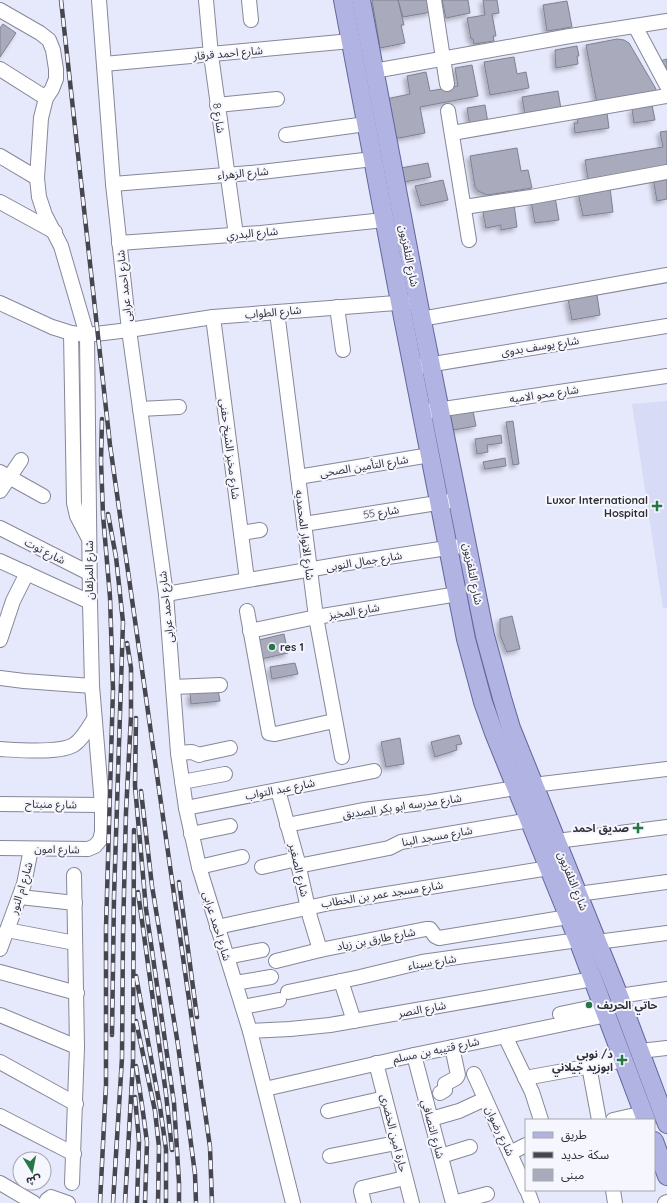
<svg xmlns="http://www.w3.org/2000/svg" width="667" height="1203" viewBox="0 0 667 1203" font-family="Quicksand,'Noto Sans Arabic',sans-serif">
  <defs>
    <filter id="shadow"><feDropShadow dx="-3" dy="3" stdDeviation="2" flood-color="#0004"/></filter>
  </defs>
  <rect width="100%" height="100%" fill="#e6e8fb"/>
  <polygon fill="#d7dbf5" points="667,401 667,608 663,608 632,404"/>
  <g fill="#a9abbd" stroke="#7f8192" filter="url(#shadow)">
    <polygon points="372,0 398,0 404,25 401,25 405,43 380,48"/>
    <polygon points="398,0 429,0 431,12 403,17"/>
    <polygon points="442,0 468,0 470,13 446,18"/>
    <polygon points="483,0 497,0 499,13 492,14 496,36 493,36 494,41 474,44 473,39 471,39 467,18 485,15"/>
    <polygon points="567,1 572,27 547,31 543,5"/>
    <polygon points="3,24 16,33 0,57 0,28"/>
    <polygon points="617,39 624,40 629,43 656,89 654,93 597,104 586,45"/>
    <polygon points="577,46 579,56 577,56 578,64 556,68 555,50"/>
    <polygon points="514,57 517,74 526,72 529,88 490,95 484,62"/>
    <polygon points="667,59 667,73 660,61"/>
    <polygon points="472,65 478,96 420,107 425,133 399,138 395,137 386,99 410,94 407,76 426,72 430,91 458,86 455,68"/>
    <polygon points="558,91 561,109 525,115 522,97"/>
    <polygon points="485,105 488,123 470,126 467,108"/>
    <polygon points="652,105 655,120 634,123 632,109"/>
    <polygon points="607,113 609,128 575,133 574,123 578,123 577,117"/>
    <polygon points="667,131 667,166 588,179 585,160 663,147 660,132"/>
    <polygon points="517,148 521,171 528,170 532,188 487,195 478,191 475,187 470,156"/>
    <polygon points="428,163 431,177 404,182 401,168"/>
    <polygon points="667,176 667,199 657,201 653,178"/>
    <polygon points="443,180 448,200 421,206 415,186"/>
    <polygon points="610,188 613,212 583,216 578,193"/>
    <polygon points="555,197 559,220 535,223 531,202"/>
    <polygon points="514,204 517,227 501,230 501,225 486,228 483,213 485,211"/>
    <polygon points="597,295 600,315 572,320 568,299"/>
    <polygon points="473,411 476,426 453,430 450,414"/>
    <polygon points="513,421 519,464 513,465 506,422"/>
    <polygon points="501,435 502,443 487,445 488,452 477,454 475,439"/>
    <polygon points="505,458 506,466 485,469 483,462"/>
    <polygon points="512,616 520,649 507,652 500,635 500,619"/>
    <polygon points="284,634 288,653 261,659 255,641"/>
    <polygon points="295,663 298,674 272,679 270,667"/>
    <polygon points="218,690 220,701 191,704 190,693"/>
    <polygon points="459,735 462,744 456,745 457,750 435,757 431,742"/>
    <polygon points="400,738 404,764 386,767 381,742"/>
  </g>
  <g fill="none" stroke-linecap="round" stroke-linejoin="round">
    <defs>
      <g id="minor">
        <polyline points="99,0 113,184 129,330 166,594 178,753 186,808 199,867 250,1031 293,1203"/>
        <polyline points="206,0 211,55 236,235"/>
        <polyline points="249,0 251,20"/>
        <polyline points="434,0 447,84"/>
        <polyline points="0,10 40,33 49,40 53,50 56,69 56,79 52,89 46,98 41,118 37,178 39,197 45,215 61,246 87,335 90,602 92,686 102,805 102,832 100,840 95,846 88,849 0,848"/>
        <polyline points="635,26 667,86"/>
        <polyline points="104,64 351,41"/>
        <polyline points="0,69 46,98"/>
        <polyline points="374,71 570,36 667,21"/>
        <polyline points="217,105 277,99"/>
        <polyline points="448,111 469,240"/>
        <polyline points="452,133 667,96"/>
        <polyline points="286,135 366,124"/>
        <polyline points="0,156 37,178"/>
        <polyline points="113,184 261,172 373,159"/>
        <polyline points="0,202 55,232"/>
        <polyline points="464,207 531,197 667,172"/>
        <polyline points="119,243 261,233 384,220"/>
        <polyline points="0,303 52,327 71,333 87,335 129,330 213,317 409,302"/>
        <polyline points="337,307 343,350"/>
        <polyline points="277,312 316,617 342,757"/>
        <polyline points="213,317 247,580"/>
        <polyline points="421,319 667,275"/>
        <polyline points="71,333 74,503 77,516 88,537"/>
        <polyline points="421,366 667,326"/>
        <polyline points="140,409 179,407"/>
        <polyline points="430,411 667,376"/>
        <polyline points="0,472 43,496"/>
        <polyline points="298,477 430,455"/>
        <polyline points="0,491 21,460"/>
        <polyline points="304,524 450,501"/>
        <polyline points="0,528 89,573"/>
        <polyline points="241,533 260,530"/>
        <polyline points="0,561 90,602"/>
        <polyline points="166,594 348,563 467,545"/>
        <polyline points="247,611 269,733 275,734 334,721"/>
        <polyline points="250,631 316,617 458,594"/>
        <polyline points="0,640 13,601 27,573"/>
        <polyline points="0,678 24,681 92,686"/>
        <polyline points="173,687 220,685"/>
        <path d="M0,749c18,1 61,5 75,-5 8,-6 14,-17 19,-25"/>
        <polyline points="178,753 192,752 199,755 202,754 230,748"/>
        <polyline points="182,782 225,774"/>
        <polyline points="278,790 297,859 310,917 320,950"/>
        <polyline points="0,804 102,805"/>
        <polyline points="186,808 374,771"/>
        <polyline points="287,825 363,810 430,802 533,785 667,769"/>
        <polyline points="191,834 230,826"/>
        <polyline points="557,841 667,827"/>
        <polyline points="298,866 389,848 401,842 530,820"/>
        <polyline points="199,867 242,857"/>
        <polyline points="262,867 297,859"/>
        <polyline points="578,894 667,882"/>
        <polyline points="20,897 75,903"/>
        <polyline points="217,927 330,903 549,868"/>
        <polyline points="7,930 75,943"/>
        <polyline points="597,942 667,933"/>
        <polyline points="0,949 24,884 31,849"/>
        <polyline points="227,957 262,950"/>
        <polyline points="276,961 320,950 426,929 430,929 435,936 439,938 568,917"/>
        <polyline points="0,972 77,993"/>
        <polyline points="341,981 354,1021"/>
        <polyline points="235,983 271,977"/>
        <polyline points="288,992 360,977 422,962 578,940"/>
        <polyline points="619,996 667,989"/>
        <polyline points="243,1007 279,1000"/>
        <polyline points="560,1014 603,1005"/>
        <polyline points="0,1015 77,1047"/>
        <polyline points="250,1031 290,1029 330,1025 593,979"/>
        <polyline points="505,1036 532,1092 541,1120"/>
        <polyline points="640,1051 667,1048"/>
        <polyline points="414,1055 453,1203"/>
        <polyline points="0,1062 76,1104"/>
        <polyline points="376,1063 412,1203"/>
        <polyline points="589,1066 599,1120"/>
        <polyline points="474,1074 526,1189"/>
        <polyline points="525,1078 624,1060"/>
        <polyline points="265,1089 414,1055 607,1015"/>
        <polyline points="440,1093 445,1090 445,1084 456,1078 458,1075 452,1047"/>
        <polyline points="328,1111 385,1098"/>
        <polyline points="0,1116 74,1154"/>
        <polyline points="431,1119 459,1111 485,1099"/>
        <polyline points="613,1120 644,1113"/>
        <polyline points="510,1153 526,1145"/>
        <polyline points="330,1156 396,1143"/>
        <polyline points="441,1156 470,1147"/>
        <polyline points="0,1183 34,1203"/>
        <polyline points="72,1183 77,1047 74,875"/>
        <polyline points="527,1190 532,1203"/>
        <polyline points="613,1190 615,1203"/>
        <polyline points="46,1203 47,1200 51,1197 68,1203"/>
        <polyline points="364,1203 361,1191 362,1188 405,1178"/>
        <polyline points="453,1203 487,1194"/>
        <polyline points="665,1203 667,1202"/>
      </g>
      <g id="major">
        <polyline points="343,0 400,302 466,639 483,702 494,733 578,940 646,1120"/>
        <polyline points="361,0 418,301 485,636 502,698 511,728 619,996 667,1124"/>
        <polyline points="654,1141 667,1176"/>
      </g>
    </defs>
    <use href="#minor" stroke="#868899" stroke-width="16"/>
    <use href="#major" stroke="#62659a" stroke-width="20"/>
    <use href="#minor" stroke="#fff" stroke-width="14"/>
    <use href="#major" stroke="#b1b3e2" stroke-width="18"/>
    <defs>
      <g id="rail">
        <polyline points="61,0 110,445 210,1147 212,1203"/>
        <polyline points="108,514 116,557 123,622 114,897 112,1035"/>
        <polyline points="136,718 135,786 146,909 174,1103 179,1183 179,1203"/>
        <polyline points="141,791 152,886 178,1045 195,1174 196,1203"/>
        <polyline points="179,882 197,1017"/>
        <polyline points="138,892 166,1094 172,1150"/>
        <polyline points="136,976 160,1107 166,1149 166,1203"/>
        <polyline points="136,1021 155,1111 159,1147 158,1203"/>
        <polyline points="136,1066 142,1105 147,1142 145,1203"/>
        <polyline points="135,1097 139,1141 137,1203"/>
        <polyline points="100,1203 106,1085 106,928 113,689 110,597 103,515 101,461 102,419"/>
        <polyline points="113,1203 122,1058 123,933 126,812 131,716 131,668 127,643"/>
        <polyline points="125,1203 133,1062 134,830"/>
      </g>
    </defs>
    <use href="#rail" stroke="#45464f" stroke-width="4.5"/>
    <use href="#rail" stroke="#f5f6fe" stroke-width="3" stroke-dasharray="9" stroke-linecap="butt"/>
  </g>
  <g fill="#287646" stroke="#f5f6fe" stroke-width="1.5">
    <path d="M655 500h4v4h4v4h-4v4h-4v-4h-4v-4h4z"/>
    <circle cx="272" cy="647" r="4"/>
    <path d="M636 822h4v4h4v4h-4v4h-4v-4h-4v-4h4z"/>
    <circle cx="589" cy="1005" r="4"/>
    <path d="M620 1054h4v4h4v4h-4v4h-4v-4h-4v-4h4z"/>
  </g>
  <g text-anchor="middle" stroke-width="4" stroke-linejoin="round" paint-order="stroke">
    <g font-size="11" fill="#2f3037" stroke="#f5f6fe">
      <text transform="translate(228 53) rotate(-5)" y="4">شارع احمد قرقار</text>
      <text transform="translate(219 118) rotate(82)" y="4">شارع 8</text>
      <text transform="translate(243 173) rotate(-5)" y="4">شارع الزهراء</text>
      <text transform="translate(252 233) rotate(-5)" y="4">شارع البدري</text>
      <text transform="translate(409 256) rotate(79)" y="4">شارع التلفزيون</text>
      <text transform="translate(124 286) rotate(-96)" y="4">شارع احمد عرابى</text>
      <text transform="translate(273 312) rotate(-5)" y="4">شارع الطواب</text>
      <text transform="translate(540 346) rotate(-9)" y="4">شارع يوسف بدوى</text>
      <text transform="translate(544 394) rotate(-8)" y="4">شارع محو الاميه</text>
      <text transform="translate(230 449) rotate(83)" y="4">شارع مخبز الشيخ حفنى</text>
      <text transform="translate(364 466) rotate(-9)" y="4">شارع التأمين الصحى</text>
      <text transform="translate(381 512) rotate(-9)" y="4">شارع 55</text>
      <text transform="translate(305 535) rotate(83)" y="4">شارع الانوار المحمديه</text>
      <text transform="translate(45 551) rotate(27)" y="4">شارع توت</text>
      <text transform="translate(364 561) rotate(-9)" y="4">شارع جمال النوبى</text>
      <text transform="translate(89 570) rotate(-90)" y="4">شارع المزلقان</text>
      <text transform="translate(473 574) rotate(79)" y="4">شارع التلفزيون</text>
      <text transform="translate(166 607) rotate(-96)" y="4">شارع احمد عرابى</text>
      <text transform="translate(354 611) rotate(-9)" y="4">شارع المخبز</text>
      <text transform="translate(280 789) rotate(-11)" y="4">شارع عبد التواب</text>
      <text transform="translate(51 804) rotate(1)" y="4">شارع منبتاح</text>
      <text transform="translate(402 806) rotate(-8)" y="4">شارع مدرسه ابو بكر الصديق</text>
      <text transform="translate(437 836) rotate(-10)" y="4">شارع مسجد البنا</text>
      <text transform="translate(57 849) rotate(1)" y="4">شارع امون</text>
      <text transform="translate(299 870) rotate(77)" y="4">شارع الصغير</text>
      <text transform="translate(573 881) rotate(68)" y="4">شارع التلفزيون</text>
      <text transform="translate(21 888) rotate(-73)" y="4">شارع ام النور</text>
      <text transform="translate(382 894) rotate(-9)" y="4">شارع مسجد عمر بن الخطاب</text>
      <text transform="translate(217 926) rotate(73)" y="4">شارع احمد عرابى</text>
      <text transform="translate(376 939) rotate(-11)" y="4">شارع طارق بن زياد</text>
      <text transform="translate(432 962) rotate(-9)" y="4">شارع سيناء</text>
      <text transform="translate(422 1009) rotate(-10)" y="4">شارع النصر</text>
      <text transform="translate(436 1050) rotate(-12)" y="4">شارع قتيبه بن مسلم</text>
      <text transform="translate(433 1129) rotate(75)" y="4">شارع التصافي</text>
      <text transform="translate(500 1131) rotate(65)" y="4">شارع رضوان</text>
      <text transform="translate(394 1133) rotate(76)" y="4">حارة امين الخضرى</text>
    </g>
    <g font-size="11" font-weight="bold" fill="#2f3037" stroke="#f5f6fe" text-anchor="end">
      <text x="648" y="504">Luxor International<tspan x="648" dy="13">Hospital</tspan></text>
      <text x="280" y="651" text-anchor="start">res 1</text>
      <text x="629" y="832">صديق احمد</text>
      <text x="597" y="1009" text-anchor="start">حاتي الحريف</text>
      <text x="613" y="1058">د/ نوبي<tspan x="613" dy="13">ابوزيد جيلاني</tspan></text>
    </g>
  </g>
  <rect x="525" y="1119" width="130" height="72" fill="#f5f6fe" stroke="#a6a7ae"/>
  <rect x="533" y="1132" width="20" height="6" fill="#b1b3e2" stroke="#a6a7ae"/>
  <text x="561" y="1139" font-size="12" fill="#2f3037">طريق</text>
  <rect x="533" y="1152" width="20" height="6" fill="#45464f" stroke="#a6a7ae"/>
  <text x="561" y="1159" font-size="12" fill="#2f3037">سكة حديد</text>
  <rect x="533" y="1169" width="20" height="12" fill="#a9abbd" stroke="#a6a7ae"/>
  <text x="561" y="1179" font-size="12" fill="#2f3037">مبنى</text>
  <g transform="translate(32 1171) rotate(170)"><circle r="19" fill="#f5f6fe" stroke="#a6a7ae"/>
  <path d="M0-3L7 15L0 10L-7 15Z" fill="#287646"/>
  <text y="-6" font-size="11" font-weight="bold" text-anchor="middle" fill="#2f3037">ش</text>
  </g>
</svg>
